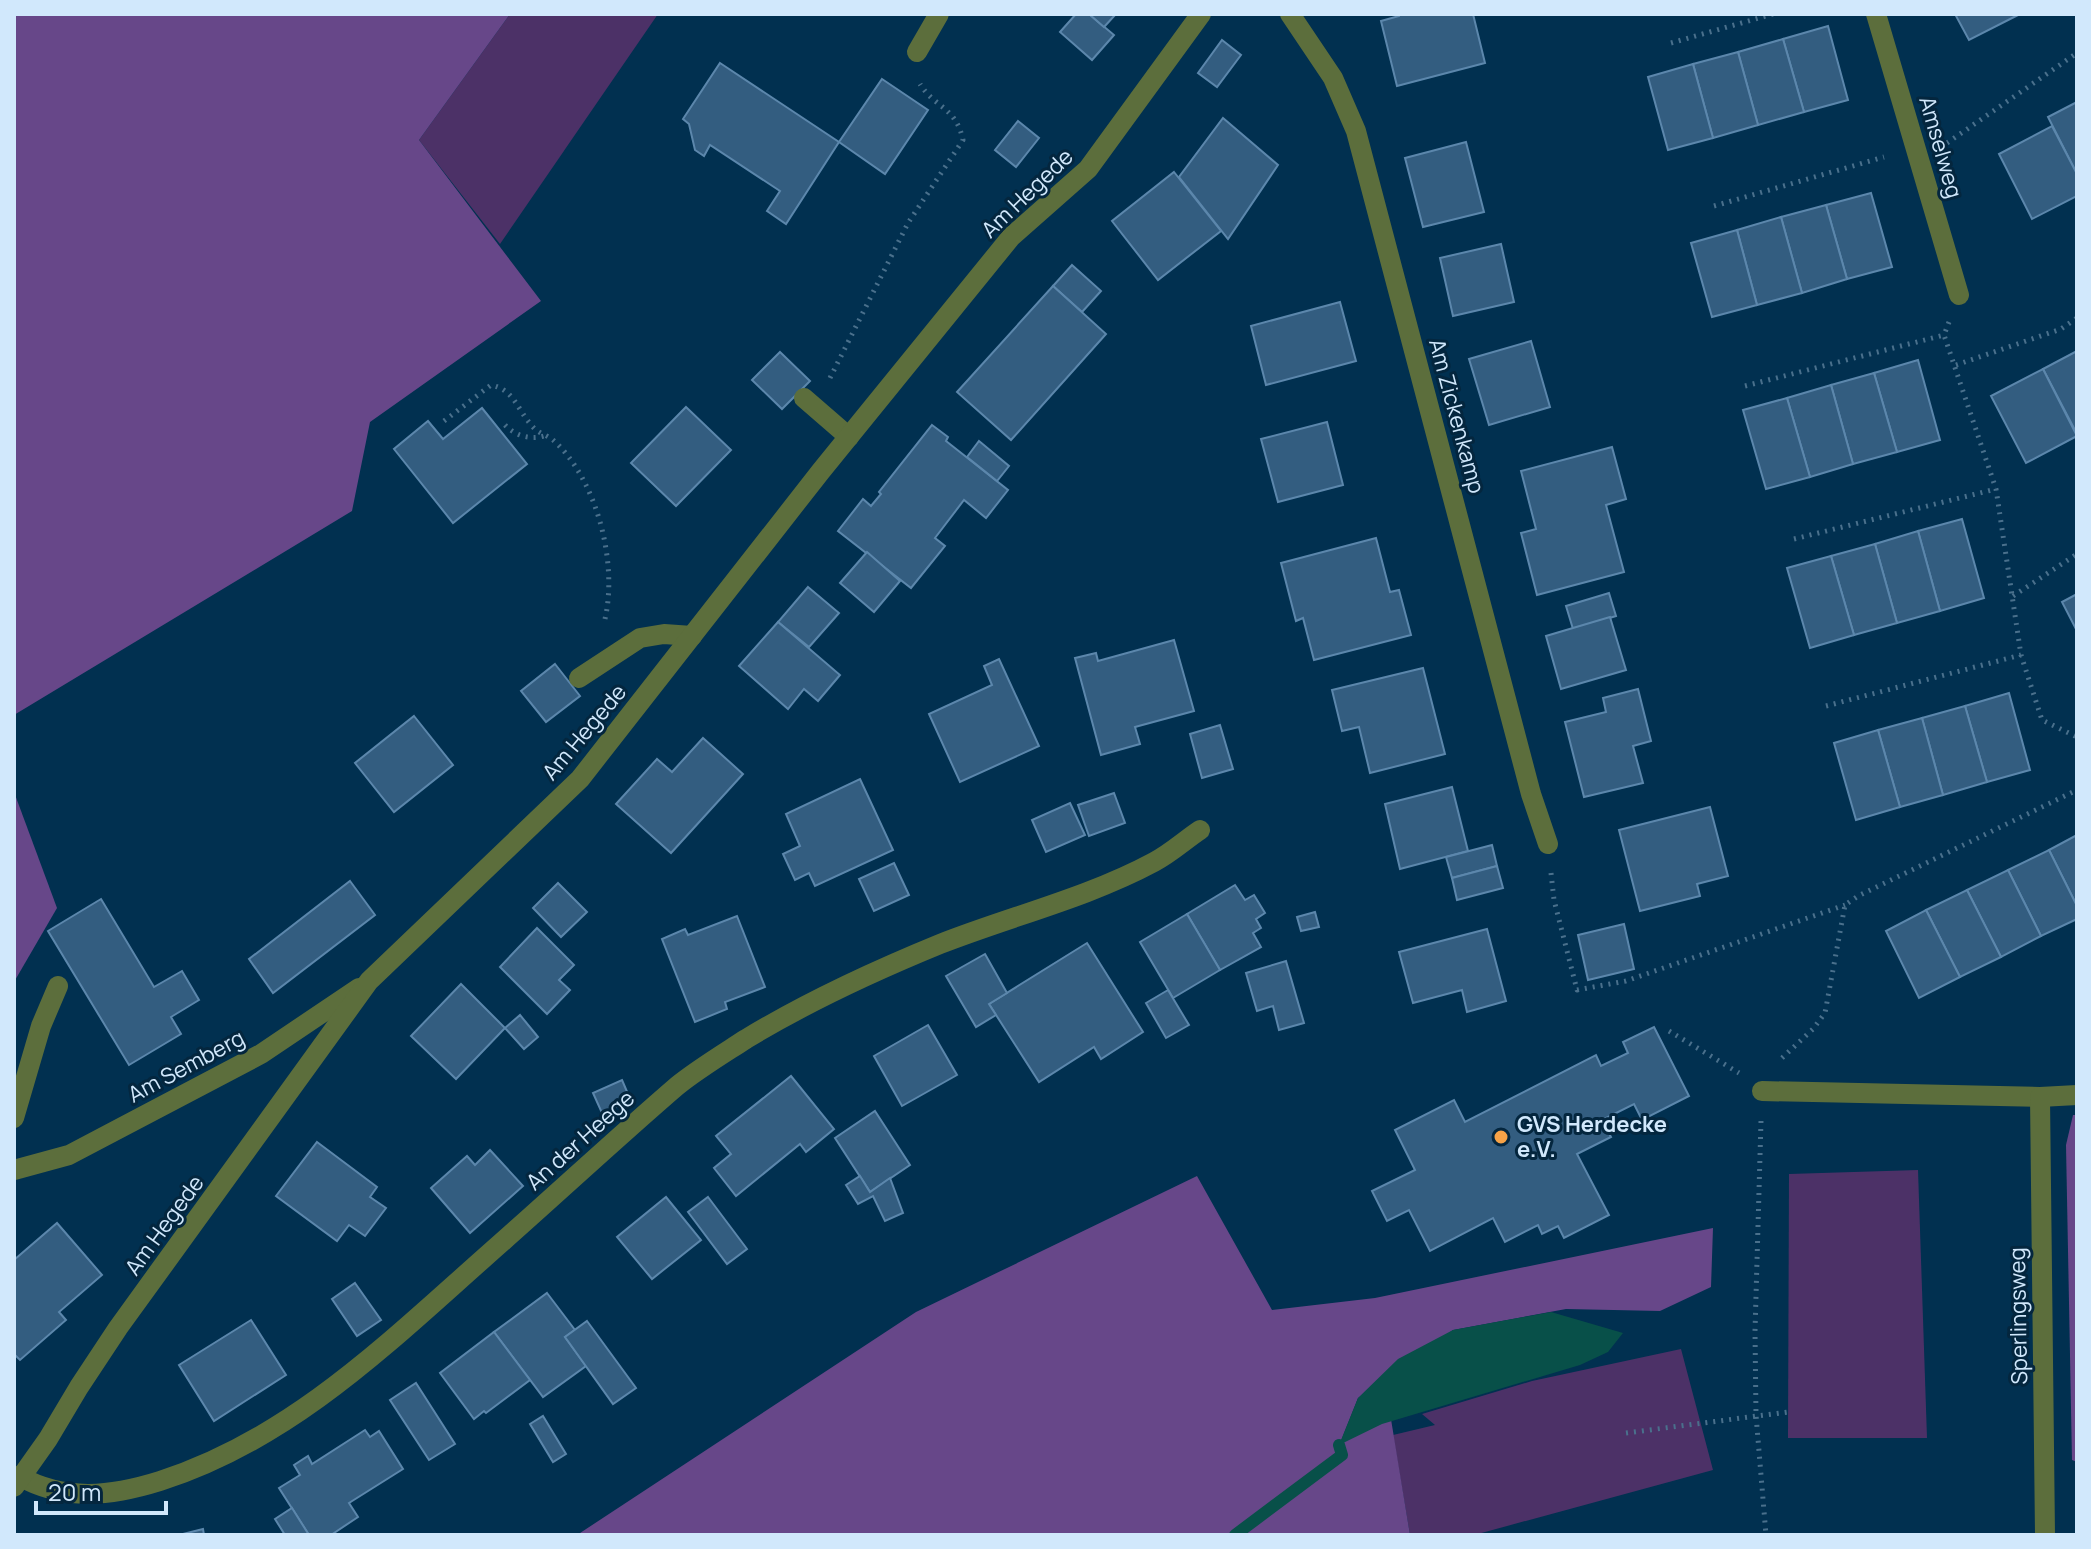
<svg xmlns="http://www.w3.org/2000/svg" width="2091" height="1549" viewBox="0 0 2091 1549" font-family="Manrope,sans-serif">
  <rect width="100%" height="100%" fill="#013050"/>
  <g fill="#4c3167">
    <polygon points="510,14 658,14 500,244 419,140"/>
    <polygon points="1918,1170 1927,1438 1788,1438 1789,1174"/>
    <polygon points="1681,1349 1713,1470 1474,1535 1410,1535 1393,1435 1435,1425 1422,1414 1532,1381"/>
  </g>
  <g fill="#674789">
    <polygon points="14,14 510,14 419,140 541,301 370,422 352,511 14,715"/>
    <polygon points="14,792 57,908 14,982"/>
    <polygon points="2073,1115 2077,1115 2077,1462 2072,1460 2066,1145"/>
    <polygon points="1197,1176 1272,1310 1375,1298 1713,1228 1711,1287 1660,1311 1566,1309 1453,1330 1358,1398 1341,1441 1389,1407 1410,1535 577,1535 916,1312"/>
  </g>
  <polygon fill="#085049" points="1551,1312 1623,1333 1608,1352 1580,1365 1382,1424 1339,1445 1358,1398 1398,1359 1453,1330"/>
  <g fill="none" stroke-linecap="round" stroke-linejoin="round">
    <polyline stroke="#085049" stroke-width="12" points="1235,1535 1342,1455 1339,1445"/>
  </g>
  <g fill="#335d80" stroke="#5c87ac" stroke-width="2">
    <polygon points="1076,14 1089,14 1114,35 1092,60 1060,32"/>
    <polygon points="1089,14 1116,14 1104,27"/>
    <polygon points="1399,14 1473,14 1485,63 1397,86 1381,21 1399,16"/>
    <polygon points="1955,14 2020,14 1969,40"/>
    <polygon points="1828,26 1848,100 1804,112 1783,39"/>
    <polygon points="1783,39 1804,112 1758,125 1738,52"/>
    <polygon points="1222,40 1241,55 1217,87 1198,73"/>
    <polygon points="1738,52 1758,125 1713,138 1693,64"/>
    <polygon points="720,63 839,142 786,224 767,211 780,191 710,145 704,156 695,150 689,124 683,119"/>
    <polygon points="1693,64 1713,138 1668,150 1648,77"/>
    <polygon points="882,79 928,110 885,174 839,142"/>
    <polygon points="2077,102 2077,174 2048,117"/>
    <polygon points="1223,118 1278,165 1228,239 1179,177"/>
    <polygon points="1018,121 1039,138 1016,167 995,150"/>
    <polygon points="2052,126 2077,174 2077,196 2032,219 1999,154"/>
    <polygon points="1466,142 1484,212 1423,227 1405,158"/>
    <polygon points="1174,172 1221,231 1158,280 1112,221"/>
    <polygon points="1871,193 1892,267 1847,279 1826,205"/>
    <polygon points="1826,205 1847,279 1802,293 1781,217"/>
    <polygon points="1781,217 1802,293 1757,305 1737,230"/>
    <polygon points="1737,230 1757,305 1712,317 1691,243"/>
    <polygon points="1501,244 1514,302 1453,316 1440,258"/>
    <polygon points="1072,265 1101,291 1082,312 1053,286"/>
    <polygon points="1053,286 1106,334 1011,440 957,392"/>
    <polygon points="1340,302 1356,361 1266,385 1251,326"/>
    <polygon points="1531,341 1550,407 1489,425 1469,359"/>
    <polygon points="2077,351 2077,434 2043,369"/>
    <polygon points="780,352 810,381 782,409 752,380"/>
    <polygon points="1918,360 1940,440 1897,452 1874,373"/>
    <polygon points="2043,369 2077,436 2026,463 1991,396"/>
    <polygon points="1874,373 1897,452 1853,464 1831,385"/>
    <polygon points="1831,385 1853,464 1810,477 1787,398"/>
    <polygon points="1787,398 1810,477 1766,489 1743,410"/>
    <polygon points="686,407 731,450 676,506 631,463"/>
    <polygon points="482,408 527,464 453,523 394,449 428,421 443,439"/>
    <polygon points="1327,422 1343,485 1278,502 1261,439"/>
    <polygon points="932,425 948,437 946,441 1008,490 986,518 964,500 935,538 945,546 911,588 838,531 863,499 871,506 881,494 879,492"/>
    <polygon points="979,441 1009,466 997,481 967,457"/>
    <polygon points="1612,447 1626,499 1606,505 1624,572 1537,595 1521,533 1536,529 1521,471"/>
    <polygon points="1962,519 1984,598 1940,611 1918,531"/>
    <polygon points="1918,531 1940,611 1897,623 1875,544"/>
    <polygon points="1376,538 1390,592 1399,590 1411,635 1314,660 1303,618 1296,621 1281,563"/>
    <polygon points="1875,544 1897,623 1854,635 1831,556"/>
    <polygon points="867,552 900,581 874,612 840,583"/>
    <polygon points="1831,556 1854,635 1810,648 1787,568"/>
    <polygon points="808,587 839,613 809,647 778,622"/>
    <polygon points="1609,593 1616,616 1573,629 1566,606"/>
    <polygon points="2077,594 2077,631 2062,602"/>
    <polygon points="1610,617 1626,670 1561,689 1546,636"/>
    <polygon points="778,622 840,675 818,701 804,689 788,709 739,666"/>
    <polygon points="1174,640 1194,711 1135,727 1140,744 1101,755 1075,658 1096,653 1098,661"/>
    <polygon points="999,659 1039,746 960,782 929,714 992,685 984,666"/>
    <polygon points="555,664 580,696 546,722 521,691"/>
    <polygon points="1423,668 1445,754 1370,773 1359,727 1342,731 1332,690"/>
    <polygon points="1638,689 1651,741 1633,746 1643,783 1584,797 1565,722 1606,712 1603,698"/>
    <polygon points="2009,693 2030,770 1987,782 1965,706"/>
    <polygon points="1965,706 1987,782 1943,795 1922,718"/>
    <polygon points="414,716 453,765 394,812 355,763"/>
    <polygon points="1922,718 1943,795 1900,807 1878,730"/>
    <polygon points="1220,725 1233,769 1202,778 1190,734"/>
    <polygon points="1878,730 1900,807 1856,820 1834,743"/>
    <polygon points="703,738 743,774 671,853 616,804 657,759 672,772"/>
    <polygon points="860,779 893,850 815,886 809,873 795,880 783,854 800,846 786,814"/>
    <polygon points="1452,787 1468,851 1400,869 1385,804"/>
    <polygon points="1114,793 1125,823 1089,836 1078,805"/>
    <polygon points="1070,803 1085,835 1046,852 1032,820"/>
    <polygon points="1710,807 1728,876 1697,884 1700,896 1640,911 1619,830"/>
    <polygon points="2077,835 2077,906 2049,850"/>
    <polygon points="1492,845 1497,866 1452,878 1446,857"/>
    <polygon points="2049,850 2077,906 2077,919 2041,936 2008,870"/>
    <polygon points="894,863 909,895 874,911 859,879"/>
    <polygon points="1497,866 1503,888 1457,900 1452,878"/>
    <polygon points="2008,870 2041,936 2001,957 1967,890"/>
    <polygon points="350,881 375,915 273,993 249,959"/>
    <polygon points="558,883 587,912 561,937 533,908"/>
    <polygon points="1235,885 1245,900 1254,895 1265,913 1256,919 1261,928 1253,933 1261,947 1220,970 1187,914"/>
    <polygon points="1967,890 2001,957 1960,977 1926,910"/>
    <polygon points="101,899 154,987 182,971 199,1000 171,1017 181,1034 129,1065 48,931"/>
    <polygon points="1926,910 1960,977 1919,998 1886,931"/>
    <polygon points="1315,912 1319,927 1301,931 1297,917"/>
    <polygon points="1187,914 1220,970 1173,998 1140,942"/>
    <polygon points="737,916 765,987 725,1002 727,1009 695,1022 662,939 685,929 688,935"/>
    <polygon points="1624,924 1634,969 1588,980 1578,935"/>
    <polygon points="537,928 574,965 559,980 570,990 547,1014 500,967"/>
    <polygon points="1487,929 1506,1001 1467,1012 1462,990 1413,1003 1399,952"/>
    <polygon points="1087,943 1143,1032 1101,1059 1094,1047 1039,1082 989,1004"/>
    <polygon points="985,954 1007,993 989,1004 996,1015 976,1027 946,976"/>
    <polygon points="1286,961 1304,1023 1279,1030 1273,1006 1257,1011 1246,973"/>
    <polygon points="461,984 505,1028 456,1079 411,1036"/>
    <polygon points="1168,990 1189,1025 1166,1038 1146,1003"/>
    <polygon points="520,1015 538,1037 524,1049 505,1028"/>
    <polygon points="928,1025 957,1075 902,1106 874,1056"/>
    <polygon points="1654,1027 1689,1096 1642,1120 1634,1104 1602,1120 1611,1137 1577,1154 1609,1215 1564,1238 1558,1226 1542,1234 1538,1225 1505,1242 1493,1218 1430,1251 1409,1210 1387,1221 1372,1191 1415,1170 1395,1130 1454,1100 1465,1122 1596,1055 1601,1066 1628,1053 1623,1042"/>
    <polygon points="791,1076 834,1129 806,1152 800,1144 736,1196 714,1168 731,1154 716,1136"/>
    <polygon points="622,1080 631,1101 602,1113 593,1093"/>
    <polygon points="875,1111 910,1165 870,1192 835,1138"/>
    <polygon points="317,1142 377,1187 370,1197 386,1208 365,1236 349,1225 337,1241 276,1196"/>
    <polygon points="490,1150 523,1186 470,1233 431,1188 467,1156 475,1165"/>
    <polygon points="860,1176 870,1192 890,1178 903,1213 885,1221 873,1196 858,1204 846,1185"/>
    <polygon points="666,1197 701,1240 652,1279 617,1237"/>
    <polygon points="708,1197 747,1249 727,1264 688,1212"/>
    <polygon points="57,1223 102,1275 59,1312 66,1320 20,1360 14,1354 14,1260"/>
    <polygon points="355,1283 381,1320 357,1336 332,1299"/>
    <polygon points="547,1293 575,1330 565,1337 586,1366 543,1397 494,1332"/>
    <polygon points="251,1320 286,1375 214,1421 179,1365"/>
    <polygon points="587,1321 636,1388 613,1404 565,1337"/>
    <polygon points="494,1332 530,1380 486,1413 484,1411 474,1419 440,1373"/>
    <polygon points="416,1383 455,1444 429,1460 390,1400"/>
    <polygon points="543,1416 566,1454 553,1462 530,1424"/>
    <polygon points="365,1430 370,1437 379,1431 403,1469 349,1503 358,1517 331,1535 309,1535 279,1488 300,1475 294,1465 308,1456 312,1464"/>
    <polygon points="292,1508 309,1535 285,1535 275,1519"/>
    <polygon points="203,1529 204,1535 179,1535"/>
  </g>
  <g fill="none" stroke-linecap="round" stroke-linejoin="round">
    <g stroke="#4a708c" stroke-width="5" stroke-dasharray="2 6" stroke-linecap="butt">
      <polyline points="1671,43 1773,14"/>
      <polyline points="1947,143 2077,53"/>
      <polyline points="1714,206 1884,157"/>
      <polyline points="1949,322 1944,335 1996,489 2021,655 2042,720 2077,737"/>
      <polyline points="1956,365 2061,329 2077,318"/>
      <path d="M830,378l78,-155 55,-83c-7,-33 -28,-32 -43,-56"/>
      <polyline points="1745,386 1944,335"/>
      <path d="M444,421l47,-36c24,5 26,25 42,42 5,6 14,8 20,13 45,40 66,127 51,183"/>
      <path d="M505,425c10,11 26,15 39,11"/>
      <polyline points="1794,539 1996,489"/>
      <polyline points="2013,596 2077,554"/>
      <polyline points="1826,706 2021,655"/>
      <polyline points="1551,873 1554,900 1577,990 1626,981 1845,905"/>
      <polyline points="1669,1031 1739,1073"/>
      <polyline points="1782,1058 1813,1029 1825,1013 1845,905 1858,896 2077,790"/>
      <polyline points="1761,1121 1755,1331 1756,1415 1766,1535"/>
      <polyline points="1626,1433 1788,1412"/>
    </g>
    <g stroke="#5c6e3c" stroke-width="20">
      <polyline points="1290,14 1333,78 1356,131 1531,794 1548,844"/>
      <polyline points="1876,14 1959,295"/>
      <polyline points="917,52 939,14"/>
      <polyline points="804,398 849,437"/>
      <polyline points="579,678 640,638 664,634 692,636"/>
      <polyline points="1762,1091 2040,1097"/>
      <polyline points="14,1118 41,1026 58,986"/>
      <polyline points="14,1170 69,1155 261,1054 359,988"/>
      <path d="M19,1476c46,26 93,20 141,5 129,-41 226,-136 324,-223 65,-57 128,-116 193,-172 21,-17 46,-32 69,-47 61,-37 128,-68 194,-95 71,-28 147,-46 214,-82 17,-9 31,-22 46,-32"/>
      <polyline points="14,1487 48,1439 79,1387 118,1328 369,981 580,779 821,471 1011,237 1088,169 1201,14"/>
      <polyline points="2045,1535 2040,1097 2077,1095"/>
    </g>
  </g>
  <circle fill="#f6a247" stroke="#04263e" stroke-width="3" cx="1501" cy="1137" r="8"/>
  <g text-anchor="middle" stroke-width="6" stroke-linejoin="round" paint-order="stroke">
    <g font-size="22" fill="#d1e8fc" stroke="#04263e">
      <text transform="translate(1941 147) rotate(74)" y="8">Amselweg</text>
      <text transform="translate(1027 193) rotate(-44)" y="8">Am Hegede</text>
      <text transform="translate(1457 416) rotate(75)" y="8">Am Zickenkamp</text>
      <text transform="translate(584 732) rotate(-50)" y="8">Am Hegede</text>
      <text transform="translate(186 1066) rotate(-28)" y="8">Am Semberg</text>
      <text transform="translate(580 1140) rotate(-42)" y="8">An der Heege</text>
      <text transform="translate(164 1225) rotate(-54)" y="8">Am Hegede</text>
      <text transform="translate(2018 1316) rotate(-91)" y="8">Sperlingsweg</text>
    </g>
    <g font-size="22" font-weight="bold" fill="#d1e8fc" stroke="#04263e" text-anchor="start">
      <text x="1517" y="1132">GVS Herdecke<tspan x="1517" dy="25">e.V.</tspan></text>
    </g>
  </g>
  <rect width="2091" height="1549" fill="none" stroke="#d1e8fc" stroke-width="32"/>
  <path d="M36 1501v12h130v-12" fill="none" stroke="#d1e8fc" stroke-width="4"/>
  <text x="48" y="1501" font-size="24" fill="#d1e8fc" stroke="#04263e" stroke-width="6" paint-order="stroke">20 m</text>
</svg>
